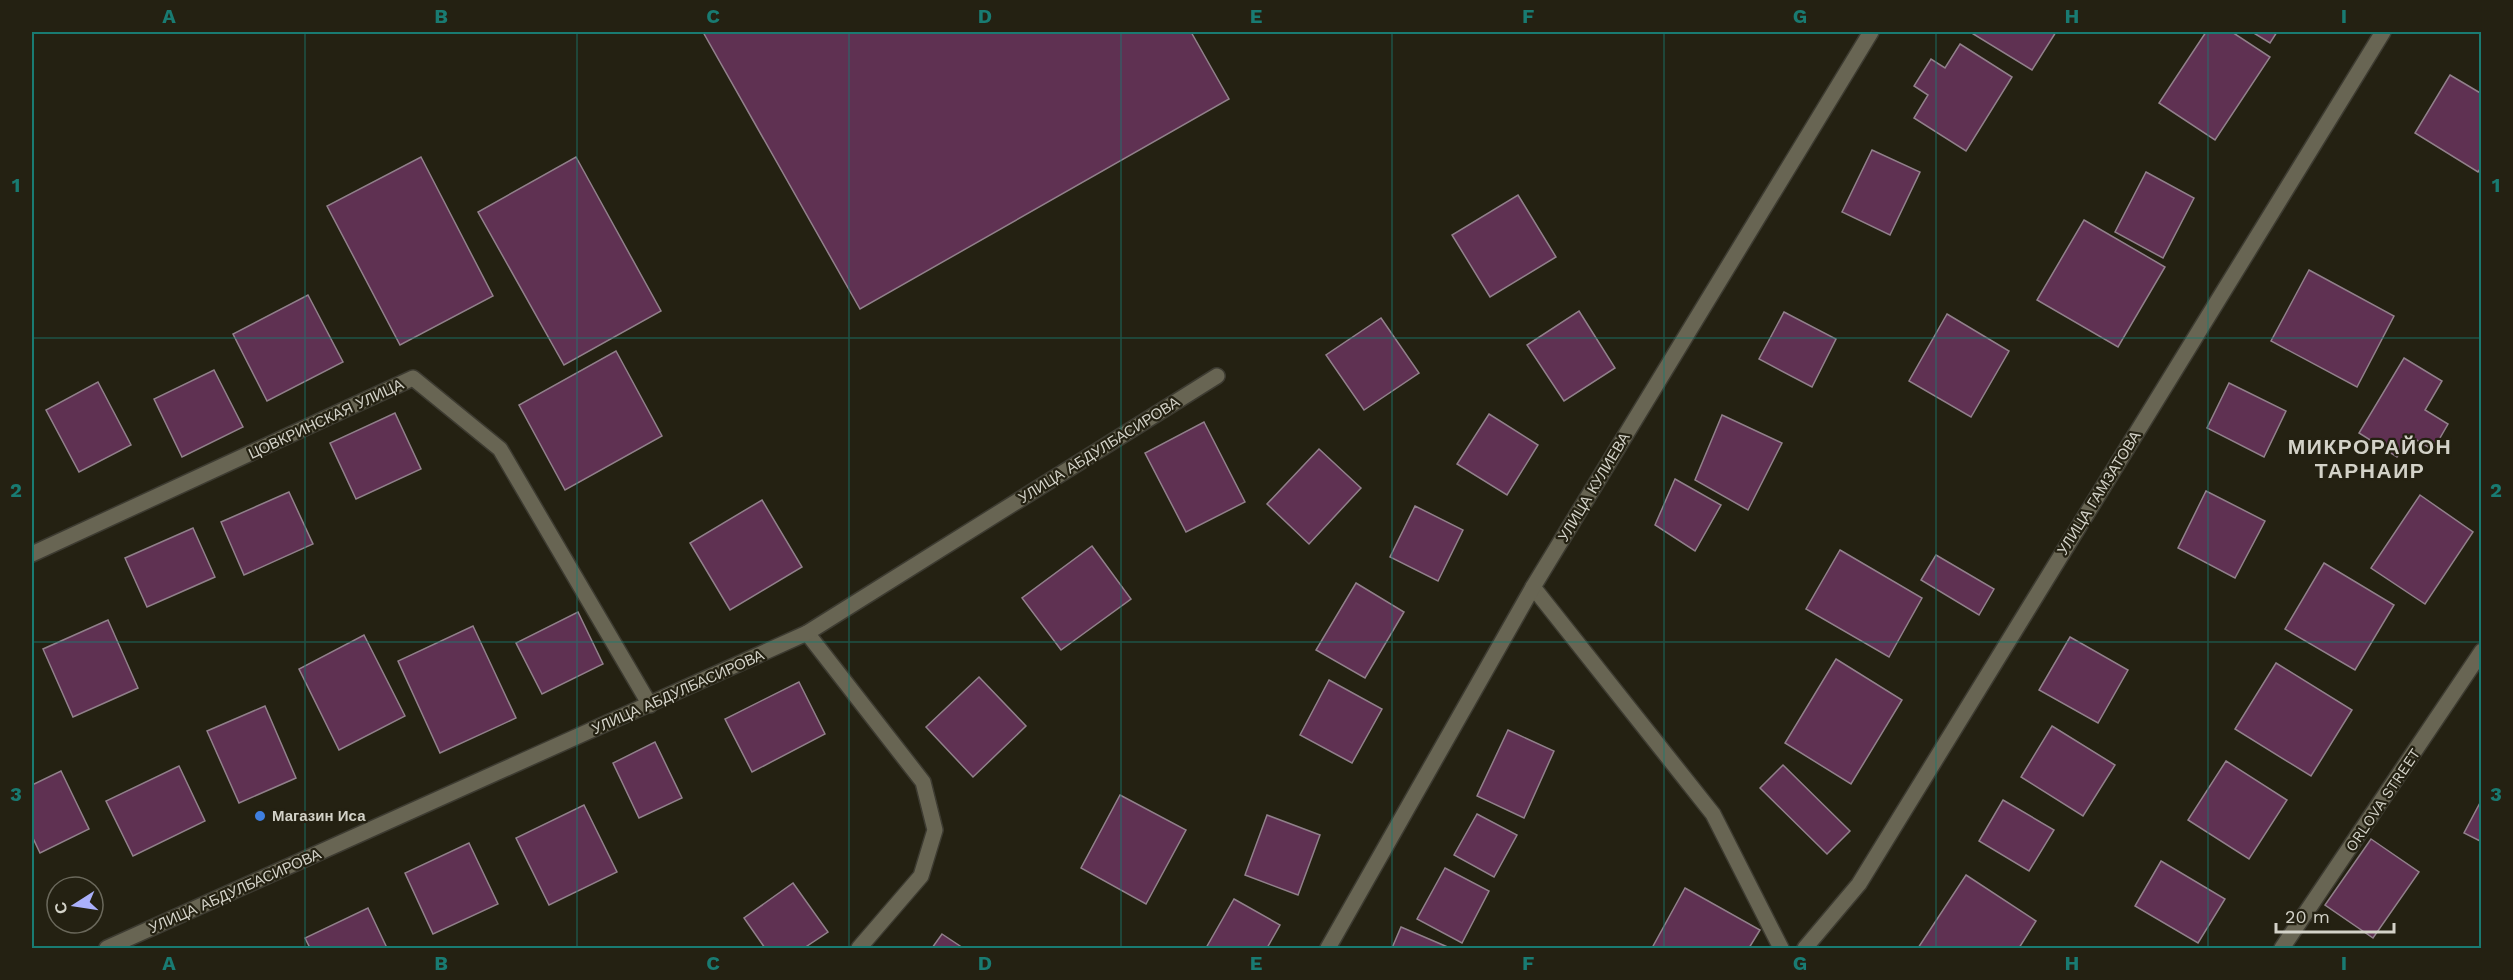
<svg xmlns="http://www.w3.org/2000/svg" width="2513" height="980" viewBox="0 0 2513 980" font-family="'Work Sans',sans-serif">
  <rect width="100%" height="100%" fill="#242112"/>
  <g fill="#5f3152" stroke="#91808b" stroke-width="1.5">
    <polygon points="703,32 1191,32 1229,99 860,309"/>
    <polygon points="1970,32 2056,32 2032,70"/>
    <polygon points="2206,32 2232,32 2270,57 2215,140 2159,103"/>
    <polygon points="2252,32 2277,32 2270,43"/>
    <polygon points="1960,44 2012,77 1966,151 1914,118 1928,95 1914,86 1931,59 1945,68"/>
    <polygon points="2450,75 2482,94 2482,166 2478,172 2415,133"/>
    <polygon points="1872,150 1920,172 1890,235 1842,212"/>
    <polygon points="421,157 493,296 400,345 327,206"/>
    <polygon points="576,157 661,311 564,365 478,212"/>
    <polygon points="2146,172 2194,198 2163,258 2115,232"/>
    <polygon points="1518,195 1556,257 1490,297 1452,235"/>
    <polygon points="2084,220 2165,267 2118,347 2037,300"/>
    <polygon points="2309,270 2394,316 2357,387 2271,341"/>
    <polygon points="308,295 343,362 267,401 233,334"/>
    <polygon points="1579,311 1615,368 1564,401 1527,345"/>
    <polygon points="1784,312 1836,339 1812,387 1759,359"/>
    <polygon points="1947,314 2009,351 1971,417 1909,381"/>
    <polygon points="1381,318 1419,373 1364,410 1326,355"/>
    <polygon points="616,351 662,436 565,490 519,405"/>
    <polygon points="2404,358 2442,381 2425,410 2448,424 2433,450 2410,436 2397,457 2359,433"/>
    <polygon points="214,370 243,427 182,457 154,399"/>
    <polygon points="98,382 131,445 79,472 46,410"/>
    <polygon points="2229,383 2286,411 2264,457 2207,428"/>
    <polygon points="395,413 421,469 356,499 330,443"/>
    <polygon points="1489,414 1538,445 1507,495 1457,464"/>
    <polygon points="1722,415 1782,443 1748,510 1695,480"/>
    <polygon points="1204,422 1245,502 1186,532 1145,453"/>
    <polygon points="1319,449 1361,488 1309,544 1267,504"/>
    <polygon points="1675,479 1721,505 1695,551 1655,525"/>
    <polygon points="2206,491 2265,521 2235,578 2178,548"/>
    <polygon points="289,492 313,544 244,575 221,522"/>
    <polygon points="2420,495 2473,532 2425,604 2371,568"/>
    <polygon points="762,500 802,567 730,610 690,543"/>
    <polygon points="1415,506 1463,530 1438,581 1390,557"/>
    <polygon points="193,528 215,577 147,607 125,558"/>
    <polygon points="1092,546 1131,599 1061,650 1022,598"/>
    <polygon points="1840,550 1922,598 1889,657 1806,609"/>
    <polygon points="1936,555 1994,589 1979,615 1921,580"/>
    <polygon points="2324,563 2394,605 2355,670 2285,629"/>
    <polygon points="1356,583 1404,612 1365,678 1316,650"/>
    <polygon points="578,612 603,664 542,694 516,643"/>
    <polygon points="108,620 138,688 73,717 43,649"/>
    <polygon points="473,626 516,718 440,753 398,661"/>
    <polygon points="364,635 405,716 339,750 299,669"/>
    <polygon points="2070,637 2128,670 2098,723 2039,690"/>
    <polygon points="1836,659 1902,700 1851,784 1785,743"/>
    <polygon points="2276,663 2352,710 2311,776 2235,729"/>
    <polygon points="979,677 1026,726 973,777 926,727"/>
    <polygon points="1329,680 1382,709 1352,763 1300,735"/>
    <polygon points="799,682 825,734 752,772 725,719"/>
    <polygon points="265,706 296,778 239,803 207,731"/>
    <polygon points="2052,726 2115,765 2083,816 2021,777"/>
    <polygon points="1508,730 1554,751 1524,818 1477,796"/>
    <polygon points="655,742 682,798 639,818 613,763"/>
    <polygon points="2226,761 2287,800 2249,859 2188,820"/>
    <polygon points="1783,765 1850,831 1827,854 1760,788"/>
    <polygon points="179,766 205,821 133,856 106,801"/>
    <polygon points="61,771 89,829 40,853 32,836 32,785"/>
    <polygon points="1120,795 1186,830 1146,904 1081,868"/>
    <polygon points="2482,799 2482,842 2464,833"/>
    <polygon points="2003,800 2054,830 2029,871 1979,841"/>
    <polygon points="584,805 617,872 549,905 516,838"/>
    <polygon points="1477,814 1517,835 1494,877 1454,855"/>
    <polygon points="1267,815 1320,835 1298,895 1245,875"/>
    <polygon points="2371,839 2419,872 2373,938 2325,905"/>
    <polygon points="469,843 498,904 433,934 405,873"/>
    <polygon points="2161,861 2225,899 2198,943 2135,906"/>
    <polygon points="1445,868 1489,891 1462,943 1417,919"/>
    <polygon points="1966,875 2036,921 2019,948 1918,948"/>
    <polygon points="793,883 828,932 804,948 765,948 744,918"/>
    <polygon points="1685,888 1760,930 1749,948 1652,948"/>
    <polygon points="1234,899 1280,925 1267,948 1206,948"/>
    <polygon points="368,908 387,948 310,948 305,938"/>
    <polygon points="1401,927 1450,948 1392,948"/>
    <polygon points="942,934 963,948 932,948"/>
  </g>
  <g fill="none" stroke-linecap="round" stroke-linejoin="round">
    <defs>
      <g id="minor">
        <polyline points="32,554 413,378 500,449 650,705"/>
        <polyline points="1533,587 1713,814 1781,948"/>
        <polyline points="807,633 923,782 935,830 921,876 859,948"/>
        <polyline points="107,948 807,633 1217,376"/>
        <polyline points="1328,948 1533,587 1871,32"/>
        <polyline points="1805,948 1859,884 2383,32"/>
        <polyline points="2282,948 2482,651"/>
      </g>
    </defs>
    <use href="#minor" stroke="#3d3b31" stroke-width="18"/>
    <use href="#minor" stroke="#686553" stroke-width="15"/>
  </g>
  <path fill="none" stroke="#197b72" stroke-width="1.5" stroke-opacity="0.55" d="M305,32v916M577,32v916M849,32v916M1121,32v916M1392,32v916M1664,32v916M1936,32v916M2208,32v916M32,338h2450M32,642h2450"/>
  <circle fill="#3f7fe0" stroke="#242112" stroke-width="2" cx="260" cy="816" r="6"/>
  <g text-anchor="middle" stroke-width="4.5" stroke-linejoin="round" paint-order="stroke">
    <g font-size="15" fill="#d3d2c8" stroke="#242112">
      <text transform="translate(326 419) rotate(-25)" y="5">ЦОВКРИНСКАЯ УЛИЦА</text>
      <text transform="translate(1099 450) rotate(-32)" y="5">УЛИЦА АБДУЛБАСИРОВА</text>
      <text transform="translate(1594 487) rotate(-59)" y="5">УЛИЦА КУЛИЕВА</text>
      <text transform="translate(2099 493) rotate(-58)" y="5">УЛИЦА ГАМЗАТОВА</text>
      <text transform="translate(678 692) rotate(-24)" y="5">УЛИЦА АБДУЛБАСИРОВА</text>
      <text transform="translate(2383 800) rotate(-56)" y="5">ORLOVA STREET</text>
      <text transform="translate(235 891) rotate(-24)" y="5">УЛИЦА АБДУЛБАСИРОВА</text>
    </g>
    <g font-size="15" font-weight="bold" fill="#d3d2c8" stroke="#242112" text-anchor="start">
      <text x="272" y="821">Магазин Иса</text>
    </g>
    <g font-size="21" font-weight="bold" letter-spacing="1.5" fill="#d3d2c8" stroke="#242112">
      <text x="2370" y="454">МИКРОРАЙОН<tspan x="2370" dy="24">ТАРНАИР</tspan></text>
    </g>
  </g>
  <rect width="2513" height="980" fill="none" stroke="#242112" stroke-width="66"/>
  <g transform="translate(75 905) rotate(258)"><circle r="28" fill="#242112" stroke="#6a685b" stroke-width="1.5"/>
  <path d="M0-4.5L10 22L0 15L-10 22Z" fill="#aab0fb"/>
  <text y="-9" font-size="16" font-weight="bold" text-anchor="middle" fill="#d3d2c8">С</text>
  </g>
  <path d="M2276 923v9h118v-9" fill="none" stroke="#d3d2c8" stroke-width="3"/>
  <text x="2285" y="923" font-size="18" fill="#d3d2c8" stroke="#242112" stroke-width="4.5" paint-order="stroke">20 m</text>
  <rect x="33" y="33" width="2447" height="914" fill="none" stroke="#197b72" stroke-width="2"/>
  <g font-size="20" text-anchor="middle" font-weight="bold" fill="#197b72">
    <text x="169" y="23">A</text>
    <text x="441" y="23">B</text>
    <text x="713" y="23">C</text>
    <text x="985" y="23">D</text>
    <text x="1256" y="23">E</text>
    <text x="1528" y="23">F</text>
    <text x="1800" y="23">G</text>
    <text x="2072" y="23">H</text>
    <text x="2344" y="23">I</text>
    <text x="16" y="192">1</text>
    <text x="2496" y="192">1</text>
    <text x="16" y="497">2</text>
    <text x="2496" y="497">2</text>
    <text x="16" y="801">3</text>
    <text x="2496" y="801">3</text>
    <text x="169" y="970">A</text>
    <text x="441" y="970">B</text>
    <text x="713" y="970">C</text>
    <text x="985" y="970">D</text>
    <text x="1256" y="970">E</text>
    <text x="1528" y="970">F</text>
    <text x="1800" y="970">G</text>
    <text x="2072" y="970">H</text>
    <text x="2344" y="970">I</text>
  </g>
</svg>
